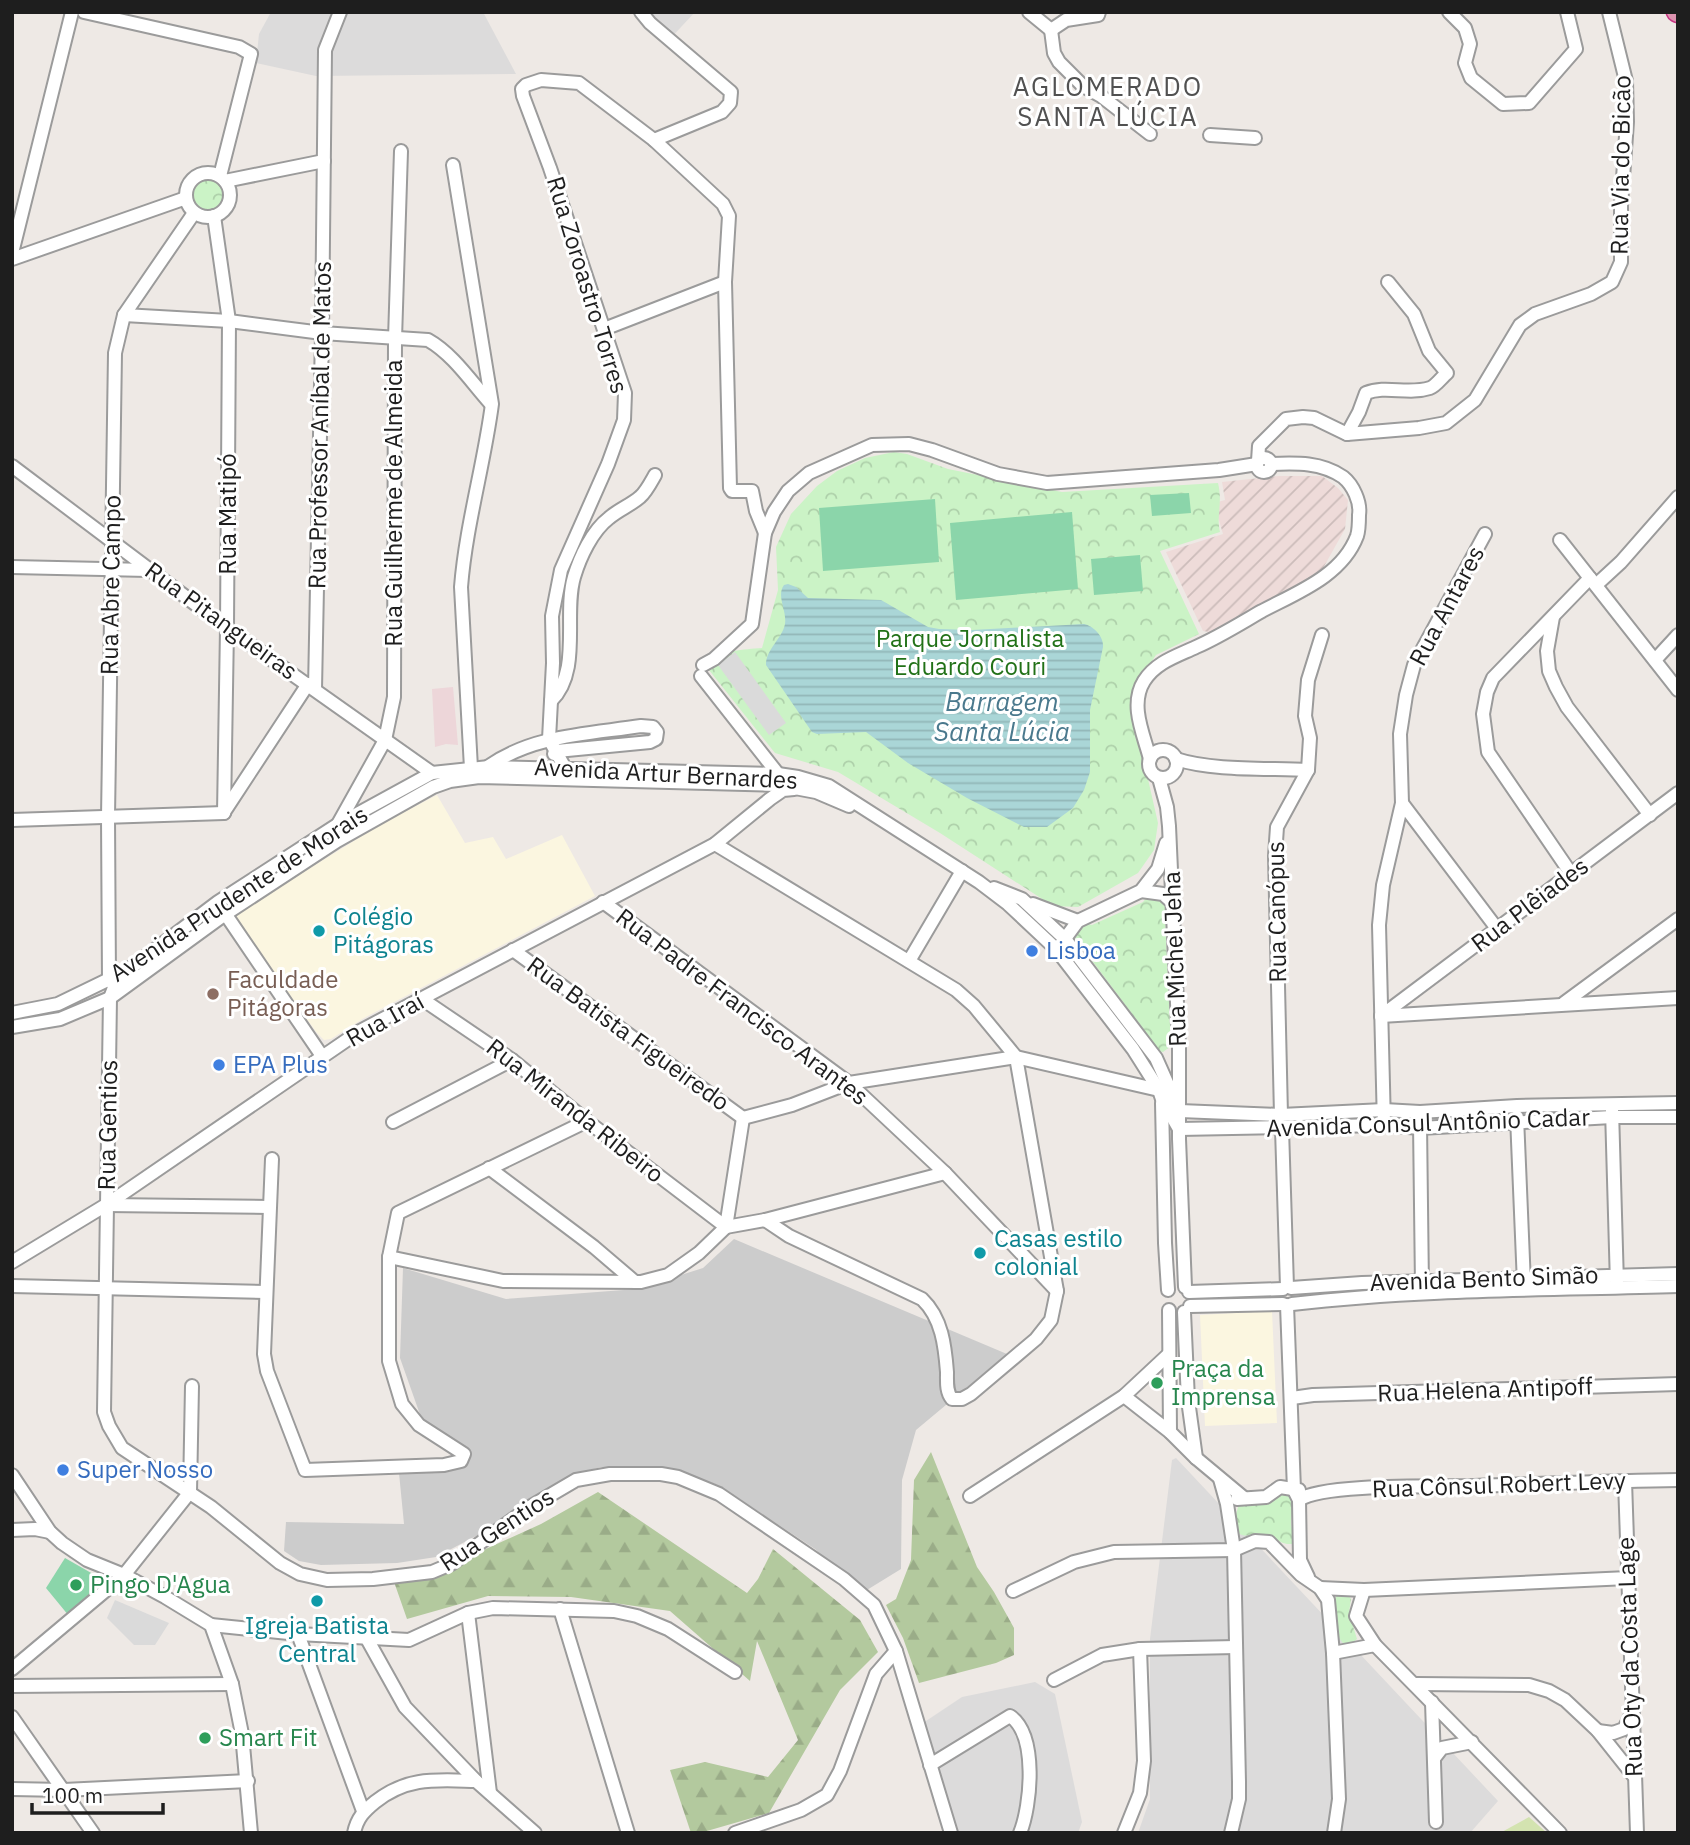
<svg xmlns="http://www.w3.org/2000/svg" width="1690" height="1845" viewBox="0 0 1690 1845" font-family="'IBM Plex Sans',sans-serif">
  <defs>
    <pattern id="military-furrows" width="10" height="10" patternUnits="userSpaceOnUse" patternTransform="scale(1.75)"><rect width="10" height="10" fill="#eedbd9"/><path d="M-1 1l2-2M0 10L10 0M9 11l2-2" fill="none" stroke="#ccbcba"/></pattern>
    <pattern id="forest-firs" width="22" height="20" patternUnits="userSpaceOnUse" patternTransform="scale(1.75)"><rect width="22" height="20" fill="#b3c99e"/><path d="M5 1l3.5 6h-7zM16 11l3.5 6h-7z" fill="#9aac88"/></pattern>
    <pattern id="park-crowns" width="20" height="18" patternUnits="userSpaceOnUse" patternTransform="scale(1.75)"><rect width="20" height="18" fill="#cbf3c6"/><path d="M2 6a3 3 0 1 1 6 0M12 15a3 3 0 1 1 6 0" fill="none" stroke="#aed0aa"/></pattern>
    <pattern id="water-rules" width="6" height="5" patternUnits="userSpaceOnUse" patternTransform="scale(1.75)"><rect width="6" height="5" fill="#aad6d7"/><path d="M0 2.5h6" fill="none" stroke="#92b7b8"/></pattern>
  </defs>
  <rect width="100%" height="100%" fill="#eee9e5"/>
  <g fill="#dcdbdb">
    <polygon points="271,12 483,12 516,74 316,76 256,63 259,34"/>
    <polygon points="633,12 695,12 668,41"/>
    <polygon points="1176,1458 1498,1801 1470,1833 1138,1833 1150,1799 1150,1639 1172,1460"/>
    <polygon points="1035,1682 1055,1694 1082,1822 1078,1833 951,1833 920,1725 962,1697"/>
  </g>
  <polygon fill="#edd6d9" points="453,687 458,745 446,744 435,747 432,689"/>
  <g fill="#fbf6e0">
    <polygon points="437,795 465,843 493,837 506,859 562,835 595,896 364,1018 331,1039 324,1040 317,1033 281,984 234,917 236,914 383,823"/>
    <polygon points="1272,1311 1277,1423 1205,1426 1200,1315"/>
  </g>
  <polygon fill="#ccc" points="734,1239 1007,1354 916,1430 902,1480 901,1569 862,1593 815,1549 718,1485 684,1473 658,1468 601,1467 569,1476 497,1525 436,1557 397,1563 321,1565 299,1561 284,1551 286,1522 404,1524 399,1473 460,1455 423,1423 400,1358 403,1268 506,1299 637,1289 703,1268"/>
  <polygon fill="url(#military-furrows)" points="1279,476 1322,476 1338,488 1348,500 1345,529 1322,570 1307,581 1209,632 1203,631 1166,552 1223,534 1214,503 1225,500 1222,482"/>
  <polygon fill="#d3e3b0" points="1529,1817 1547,1833 1500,1833"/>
  <g fill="url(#forest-firs)">
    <polygon points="931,1452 977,1567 994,1592 1014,1628 1014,1655 996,1663 919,1683 903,1638 886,1605 896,1599 911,1560 914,1480"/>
    <polygon points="598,1492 747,1593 758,1579 773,1549 860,1620 878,1652 840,1690 769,1813 700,1833 691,1833 670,1770 705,1762 768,1777 798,1740 757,1641 750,1681 670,1611 571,1597 488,1596 407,1619 393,1579 435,1572 541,1524"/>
  </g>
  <g fill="url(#park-crowns)">
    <circle cx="208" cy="195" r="20"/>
    <path d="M894,452l13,2 41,15 114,23 156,-9c5,20 -2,33 2,49l-60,19 39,83 -43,21 -17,25 -6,20 -1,15 3,19 10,32 13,57 -4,27 -16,23 -60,34 -25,-1 -113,-73 -102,-61 -63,-19 -66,-83 4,-2c9,-20 30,-18 49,-20l16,-58 -2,-43 15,-33 26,-28 20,-15 28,-13z"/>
    <path d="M1156,896l9,6 4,9 -4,5 6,130 -8,6c-13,-2 -10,-9 -16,-18l-72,-96 8,-13 5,-1 4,1 51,-23 4,-5z"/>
    <path d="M1283,1494l8,3 2,5 -2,21 3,18 -2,3c-12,1 -16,-7 -27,-9 -10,-3 -18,4 -27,-2l-2,-19 3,-10c17,-1 30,0 44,-10z"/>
    <path d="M1341,1594h6l4,5 -2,14 8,26 -6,5h-7c-10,-9 -12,-35 -8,-48z"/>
  </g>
  <g fill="#8bd5aa">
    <polygon points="1189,493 1191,513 1152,516 1150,495"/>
    <polygon points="935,499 939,562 823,571 819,508"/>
    <polygon points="1072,512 1078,589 956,600 950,523"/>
    <polygon points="1140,555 1143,591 1094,595 1091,559"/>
    <polygon points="65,1558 107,1582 69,1616 46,1588"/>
  </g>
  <g fill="#dadada">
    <polygon points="735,652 786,723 769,735 718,665"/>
    <polygon points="115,1600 169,1623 155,1645 134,1645 107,1618"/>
  </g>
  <path fill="url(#water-rules)" d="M788,584l8,3 12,11 73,2 47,27 11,2 33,1 112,-6c10,2 20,13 19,23l-13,63v62l-6,18 -11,18 -26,19h-23l-57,-29 -59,-35 -42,-31 -49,2 -5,-2 -46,-67c0,-16 16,-26 19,-41 2,-14 -9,-28 -1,-39z"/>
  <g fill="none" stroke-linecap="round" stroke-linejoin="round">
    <defs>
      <g id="minor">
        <polyline points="84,12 239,47 251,54 220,176"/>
        <polyline points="641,12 650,23 731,92 730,103 722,112 654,140"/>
        <polyline points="1029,12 1051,30"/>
        <polyline points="1449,12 1465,28 1470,44 1465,63 1471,78 1503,104 1529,103 1576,49 1567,12"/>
        <polyline points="1051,30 1054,53 1059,62 1083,86 1101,96 1150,134"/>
        <polyline points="1051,30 1066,20 1098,15 1099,12"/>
        <polyline points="1210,135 1255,138"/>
        <path d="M453,165l39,239c-8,61 -26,121 -31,183l10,181"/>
        <circle cx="208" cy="195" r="22"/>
        <polyline points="225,181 324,161"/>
        <polyline points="214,216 229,321 227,628 224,813"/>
        <polyline points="12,253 72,12"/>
        <polyline points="12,259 186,198"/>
        <path d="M124,315l105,6 93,12 106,7c25,14 44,43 63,64"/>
        <polyline points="604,329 725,282"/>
        <path d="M1347,434l12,-22 7,-19c20,-8 42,2 64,-5 6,-2 12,-11 17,-15l-18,-22 -15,-37 -26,-32"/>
        <circle cx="1264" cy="465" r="7"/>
        <polyline points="1258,461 1259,446 1286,419 1303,417 1314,418 1347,434 1419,428 1446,423 1475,400 1520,325 1535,314 1591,294 1612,282 1621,262 1621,206 1627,122 1626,81 1609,12"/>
        <polyline points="12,466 227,628 432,773"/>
        <polyline points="1560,540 1678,690"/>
        <polyline points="12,567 148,570"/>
        <polyline points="1596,585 1621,562 1678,497"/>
        <polyline points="1553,617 1547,651 1549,671 1556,687 1567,707 1650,815"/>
        <polyline points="1655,660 1678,635"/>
        <polyline points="703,665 714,659 752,624 765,533 774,512 788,491 809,473 872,445 909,444 932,450 998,474 1047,483 1219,470 1257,464"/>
        <polyline points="701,676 778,774"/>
        <polyline points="315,689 322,333 325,50 340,12"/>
        <path d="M551,701c31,-30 12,-86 23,-124 6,-20 18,-46 35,-59 9,-8 22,-13 31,-21 6,-5 11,-15 15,-22"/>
        <circle cx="1163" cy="764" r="14"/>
        <path d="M1150,759c-6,-24 -21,-54 -6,-78 12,-19 33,-25 52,-34 23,-10 45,-24 66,-36 34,-18 80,-35 95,-75 2,-6 2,-14 2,-21 2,-13 -6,-30 -16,-38 -22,-15 -46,-14 -72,-13"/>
        <path d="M1176,759c36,12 92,9 132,11"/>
        <path d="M489,766c44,-31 100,-32 152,-40l12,1 4,5 -1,7 -6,3 -93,9 -3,3"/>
        <polyline points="565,768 549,739 553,663 552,616 561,570 608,464 624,420 625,393 550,168 523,96 522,89 526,85 541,80 579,83 654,140 723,204 729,216 725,282 730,488 732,491 752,491 756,511 765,533"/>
        <polyline points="1159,778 1167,807 1169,826 1179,1047 1179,1139 1185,1287"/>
        <polyline points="1402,803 1498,930"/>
        <polyline points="224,812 308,684"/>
        <polyline points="12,820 224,813"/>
        <polyline points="337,826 385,740 394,697 395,339 401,151"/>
        <path d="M715,844l241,146 18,16 42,51 41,234 -6,29 -15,19 -65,55 -9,5h-10c-6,-7 -5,-17 -5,-27 -2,-26 -5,-54 -25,-73l-133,-63 -24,-16"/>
        <polyline points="1572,875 1488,752 1483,714 1487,692 1493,678 1590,578"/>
        <polyline points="994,888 1022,899 1065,939 1156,1058 1177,1105"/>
        <polyline points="1141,891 1163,894 1173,903"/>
        <polyline points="603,902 849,1083 945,1173 1057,1291"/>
        <polyline points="1033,904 1078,921"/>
        <polyline points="222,909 322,1056"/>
        <polyline points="1061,944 1078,921 1141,891 1158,869 1166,843"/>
        <polyline points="513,950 743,1118"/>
        <polyline points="909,961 962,871"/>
        <polyline points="128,970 116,982 110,998 104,1412 109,1426 122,1448 211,1507 280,1563 300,1574 327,1580 373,1579 432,1572 451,1564 530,1507 576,1480 610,1474 661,1474 678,1477 719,1494 844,1579 874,1605 896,1651 951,1833"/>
        <polyline points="109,981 108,817 115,353 124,315 194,213"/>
        <polyline points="422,999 512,1060 587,1121 726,1227 765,1220 945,1173"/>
        <polyline points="1564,1003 1678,919"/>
        <polyline points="12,1013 58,1004 128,970 218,902 337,825 432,773 489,767 778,774 798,777 829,786 979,882 1008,904 1056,949 1133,1049 1159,1090 1162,1099 1179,1129"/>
        <polyline points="1381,1016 1678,793"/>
        <polyline points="1381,1016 1678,998"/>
        <polyline points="12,1027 60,1019 110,998 224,915 337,841 433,787 450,781 479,777 779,785 816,792 849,806"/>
        <polyline points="1162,1103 1165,1243 1168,1290"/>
        <polyline points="1612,1110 1617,1284"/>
        <polyline points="1180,1111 1281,1115 1384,1110 1420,1112 1517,1106 1678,1103"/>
        <polyline points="1281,1115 1275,856 1277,827 1308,770 1310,738 1305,716 1308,680 1322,635"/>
        <polyline points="1517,1117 1524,1284"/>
        <polyline points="743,1118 792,1105 849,1083 1016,1057 1159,1090"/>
        <polyline points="393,1122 512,1060"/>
        <polyline points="1420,1123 1422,1287"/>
        <polyline points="1384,1125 1379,925 1383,885 1402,803 1400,734 1406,695 1414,665 1485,534"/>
        <polyline points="1179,1129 1384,1125 1420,1128 1612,1117 1678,1117"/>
        <polyline points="1282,1129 1287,1287"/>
        <polyline points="272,1159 264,1354 267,1371 305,1470 444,1465 461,1461 464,1454 419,1425 402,1404 389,1361 389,1257 398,1213 587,1121"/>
        <polyline points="489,1168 594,1247 635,1282"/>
        <polyline points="106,1205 269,1207"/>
        <polyline points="389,1257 503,1281 641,1282 668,1275 699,1253 726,1227 743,1118"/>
        <polyline points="12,1262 106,1205 360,1031 715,844 770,799 783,790 794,789"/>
        <polyline points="12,1286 266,1292"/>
        <polyline points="1291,1288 1362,1283 1678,1274"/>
        <polyline points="1189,1292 1283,1289"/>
        <path d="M1292,1304c128,-15 257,-14 386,-18"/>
        <polyline points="1287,1305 1294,1490 1299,1500 1300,1560 1308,1577"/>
        <polyline points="1190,1306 1283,1304"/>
        <polyline points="1169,1310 1170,1432"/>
        <polyline points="1184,1312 1188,1400 1196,1458"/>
        <polyline points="1124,1396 1170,1432 1196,1458 1244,1498"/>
        <polyline points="1292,1398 1313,1395 1678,1384"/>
        <polyline points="12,1475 50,1532 62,1543 87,1560 124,1575 165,1597 211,1625 232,1684 242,1734 251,1833"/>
        <polyline points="1220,1479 1227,1504 1234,1550 1239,1782 1239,1799 1231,1833"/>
        <polyline points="1625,1481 1637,1833"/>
        <polyline points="970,1496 1124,1396 1169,1354"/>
        <polyline points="1237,1499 1266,1497 1280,1487 1299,1490"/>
        <path d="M1299,1500c23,-17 142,-13 175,-14 68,-2 136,-5 204,-6"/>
        <polyline points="12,1530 35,1529 50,1532"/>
        <polyline points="1320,1588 1364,1590 1628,1578"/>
        <polyline points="1364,1590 1356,1616 1375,1645 1560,1833"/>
        <polyline points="1013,1591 1074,1562 1114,1552 1234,1550 1255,1541 1269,1542 1301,1575 1320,1588 1328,1600 1333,1653 1339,1799 1334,1833"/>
        <polyline points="560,1609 628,1833"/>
        <polyline points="468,1613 490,1793"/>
        <polyline points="211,1625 298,1634 409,1640 468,1613 493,1608 614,1611 637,1616 668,1629 735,1672"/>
        <polyline points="298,1634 363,1811"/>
        <polyline points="366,1637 405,1707 476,1781 535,1833"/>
        <polyline points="1333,1653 1375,1645"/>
        <polyline points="12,1669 124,1575 190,1492 192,1386"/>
        <polyline points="1054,1680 1102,1655 1140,1649 1236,1647"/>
        <polyline points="1416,1684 1529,1685 1549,1691 1565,1700 1598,1731 1633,1775"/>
        <polyline points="12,1686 232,1684"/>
        <polyline points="1432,1702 1436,1822"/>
        <polyline points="12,1717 93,1833"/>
        <polyline points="1598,1731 1613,1733 1624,1729 1631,1715"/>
        <polyline points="1435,1757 1442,1748 1472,1742"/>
        <path d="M930,1765l80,-49c28,19 21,90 10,117"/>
        <polyline points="12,1789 64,1790 248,1781"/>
        <path d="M354,1833c3,-15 10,-22 21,-31 33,-26 62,-22 101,-21"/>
        <polyline points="735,1833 801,1810 827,1795 840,1771 876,1674 896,1651"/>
        <polyline points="1124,1833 1140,1793 1144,1761 1140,1649"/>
      </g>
      <polyline id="highway" points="1676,12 1678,13"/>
    </defs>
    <use href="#minor" stroke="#9b9b9b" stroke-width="16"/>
    <use href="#highway" stroke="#c73684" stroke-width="21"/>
    <use href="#minor" stroke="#fff" stroke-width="12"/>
    <use href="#highway" stroke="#dd94b0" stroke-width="18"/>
  </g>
  <g fill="#0f9aa8" stroke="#fff" stroke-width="2.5">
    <circle cx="319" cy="931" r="7"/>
    <circle cx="980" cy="1253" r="7"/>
    <circle cx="317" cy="1601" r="7"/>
  </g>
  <g fill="#3f7fe0" stroke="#fff" stroke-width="2.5">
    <circle cx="1032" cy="951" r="7"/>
    <circle cx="219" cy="1065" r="7"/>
    <circle cx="63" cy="1470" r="7"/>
  </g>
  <circle fill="#8d6e63" stroke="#fff" stroke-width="2.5" cx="213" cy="994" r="7"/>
  <g fill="#2e9e5b" stroke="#fff" stroke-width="2.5">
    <circle cx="1157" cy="1383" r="7"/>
    <circle cx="76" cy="1585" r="7"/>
    <circle cx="205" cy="1738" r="7"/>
  </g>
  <g text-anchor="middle" stroke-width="6" stroke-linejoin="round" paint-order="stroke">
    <g font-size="24" fill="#1e1e1e" stroke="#fff">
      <text transform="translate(1621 165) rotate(-89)" y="8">Rua Via do Bicão</text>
      <text transform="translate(587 285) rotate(73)" y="8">Rua Zoroastro Torres</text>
      <text transform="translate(320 425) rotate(-89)" y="8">Rua Professor Aníbal de Matos</text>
      <text transform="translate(394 503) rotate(-90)" y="8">Rua Guilherme de Almeida</text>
      <text transform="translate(228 514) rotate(-90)" y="8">Rua Matipó</text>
      <text transform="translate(111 585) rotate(-89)" y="8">Rua Abre Campo</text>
      <text transform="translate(1447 606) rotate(-62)" y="8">Rua Antares</text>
      <text transform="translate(221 621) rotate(36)" y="8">Rua Pitangueiras</text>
      <text transform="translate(666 774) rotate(3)" y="8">Avenida Artur Bernardes</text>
      <text transform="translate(239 894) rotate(-33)" y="8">Avenida Prudente de Morais</text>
      <text transform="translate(1530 905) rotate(-37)" y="8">Rua Plêiades</text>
      <text transform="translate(1277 912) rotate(-91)" y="8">Rua Canópus</text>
      <text transform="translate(1175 959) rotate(-92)" y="8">Rua Michel Jeha</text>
      <text transform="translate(742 1007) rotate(37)" y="8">Rua Padre Francisco Arantes</text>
      <text transform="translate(385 1020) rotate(-29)" y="8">Rua Iraí</text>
      <text transform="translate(628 1034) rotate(36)" y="8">Rua Batista Figueiredo</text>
      <text transform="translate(575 1111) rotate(38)" y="8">Rua Miranda Ribeiro</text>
      <text transform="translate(1428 1123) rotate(-2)" y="8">Avenida Consul Antônio Cadar</text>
      <text transform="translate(108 1125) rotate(-89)" y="8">Rua Gentios</text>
      <text transform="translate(1484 1279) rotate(-2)" y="8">Avenida Bento Simão</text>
      <text transform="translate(1485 1390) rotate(-2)" y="8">Rua Helena Antipoff</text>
      <text transform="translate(1499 1485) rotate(-2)" y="8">Rua Cônsul Robert Levy</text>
      <text transform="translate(497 1530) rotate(-33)" y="8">Rua Gentios</text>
      <text transform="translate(1630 1657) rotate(-92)" y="8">Rua Oty da Costa Lage</text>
    </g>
    <g font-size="24" fill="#217117" stroke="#fff">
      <text x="970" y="647">Parque Jornalista<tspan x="970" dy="28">Eduardo Couri</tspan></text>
    </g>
    <g font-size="24" fill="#0d838f" stroke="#fff" text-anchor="start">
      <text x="333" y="925">Colégio<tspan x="333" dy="28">Pitágoras</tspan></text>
      <text x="994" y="1247">Casas estilo<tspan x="994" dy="28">colonial</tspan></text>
      <text x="317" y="1634" text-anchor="middle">Igreja Batista<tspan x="317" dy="28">Central</tspan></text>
    </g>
    <g font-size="24" fill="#366cbe" stroke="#fff" text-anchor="start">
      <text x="1046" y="959">Lisboa</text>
      <text x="233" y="1073">EPA Plus</text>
      <text x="77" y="1478">Super Nosso</text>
    </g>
    <g font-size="24" fill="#785e54" stroke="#fff" text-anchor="start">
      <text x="227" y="988">Faculdade<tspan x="227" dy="28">Pitágoras</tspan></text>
    </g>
    <g font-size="24" fill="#27864d" stroke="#fff" text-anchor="start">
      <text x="1171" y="1377">Praça da<tspan x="1171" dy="28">Imprensa</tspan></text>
      <text x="90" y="1593">Pingo D'Agua</text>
      <text x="219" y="1746">Smart Fit</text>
    </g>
    <g font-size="26" letter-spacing="2" fill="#515151" stroke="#fff">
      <text x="1108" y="96">AGLOMERADO<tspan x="1108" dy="30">SANTA LÚCIA</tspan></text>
    </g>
    <g font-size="26" font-style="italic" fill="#4a798d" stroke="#fff">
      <text x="1002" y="711">Barragem<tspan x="1002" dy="30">Santa Lúcia</tspan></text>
    </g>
  </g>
  <rect width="1690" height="1845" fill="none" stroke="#1e1e1e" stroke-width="28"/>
  <path d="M32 1803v10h131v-10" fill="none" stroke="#1e1e1e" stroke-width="3.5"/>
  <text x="42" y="1803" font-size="21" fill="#1e1e1e" stroke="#ffffff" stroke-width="5" paint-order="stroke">100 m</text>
</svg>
